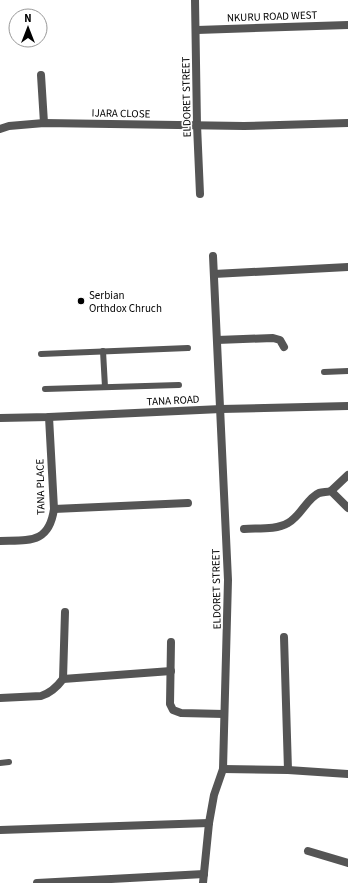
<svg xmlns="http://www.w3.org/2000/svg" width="348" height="883" viewBox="0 0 348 883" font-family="'Source Sans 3',sans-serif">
  <rect width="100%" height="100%" fill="#fff"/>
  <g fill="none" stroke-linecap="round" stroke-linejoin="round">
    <g stroke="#555" stroke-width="6">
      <polyline points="103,351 105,387"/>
      <polyline points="41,354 188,348"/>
      <polyline points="324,372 348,371"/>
      <polyline points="45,389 179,385"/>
      <polyline points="0,763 9,762"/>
    </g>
    <g stroke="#555" stroke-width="8">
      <polyline points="195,0 197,125 200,194"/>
      <polyline points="197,30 348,25"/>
      <polyline points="41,75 44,123"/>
      <polyline points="0,129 9,126 44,123 244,126 348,123"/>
      <polyline points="214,274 348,267"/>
      <polyline points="217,340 273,338 280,340 284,347"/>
      <polyline points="0,418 49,417 221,409 348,406"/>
      <polyline points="331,491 348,475"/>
      <polyline points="54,509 188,503"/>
      <path d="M244,529c14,-1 32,1 44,-6 13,-7 19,-25 31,-30 4,-1 9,-1 12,-2l17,17"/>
      <path d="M0,541c29,-1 49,3 54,-32l-5,-92"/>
      <polyline points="284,637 288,770"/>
      <polyline points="171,642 170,704 173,710 181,713 224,714"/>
      <polyline points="63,679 65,612"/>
      <path d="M0,698l41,-2c10,-3 16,-9 22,-17l108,-8"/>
      <polyline points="223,769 288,770 348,774"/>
      <polyline points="0,830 209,823"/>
      <polyline points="308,851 348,863"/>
      <polyline points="37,883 204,874"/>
      <polyline points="203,883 209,823 214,795 223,769 228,580 213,256"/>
    </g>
  </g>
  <circle fill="#000" stroke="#fff" stroke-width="1.5" cx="81" cy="301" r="4"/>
  <g text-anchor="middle" stroke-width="3.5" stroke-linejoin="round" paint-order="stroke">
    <g font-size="11" fill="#000" stroke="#fff">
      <text transform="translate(272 16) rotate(-2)" y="4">NKURU ROAD WEST</text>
      <text transform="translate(186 97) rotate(-91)" y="4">ELDORET STREET</text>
      <text transform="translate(121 113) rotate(1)" y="4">IJARA CLOSE</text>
      <text transform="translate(173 400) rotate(-3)" y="4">TANA ROAD</text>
      <text transform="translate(40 487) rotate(-91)" y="4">TANA PLACE</text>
      <text transform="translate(216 589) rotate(-91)" y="4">ELDORET STREET</text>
    </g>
    <g font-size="11" fill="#000" stroke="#fff" text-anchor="start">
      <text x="89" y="299">Serbian<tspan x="89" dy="13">Orthdox Chruch</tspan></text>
    </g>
  </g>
  <g transform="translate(28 28)"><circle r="19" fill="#ffffff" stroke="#999999"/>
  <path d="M0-3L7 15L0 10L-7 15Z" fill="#000000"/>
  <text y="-6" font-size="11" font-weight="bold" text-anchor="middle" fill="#000000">N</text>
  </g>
</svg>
